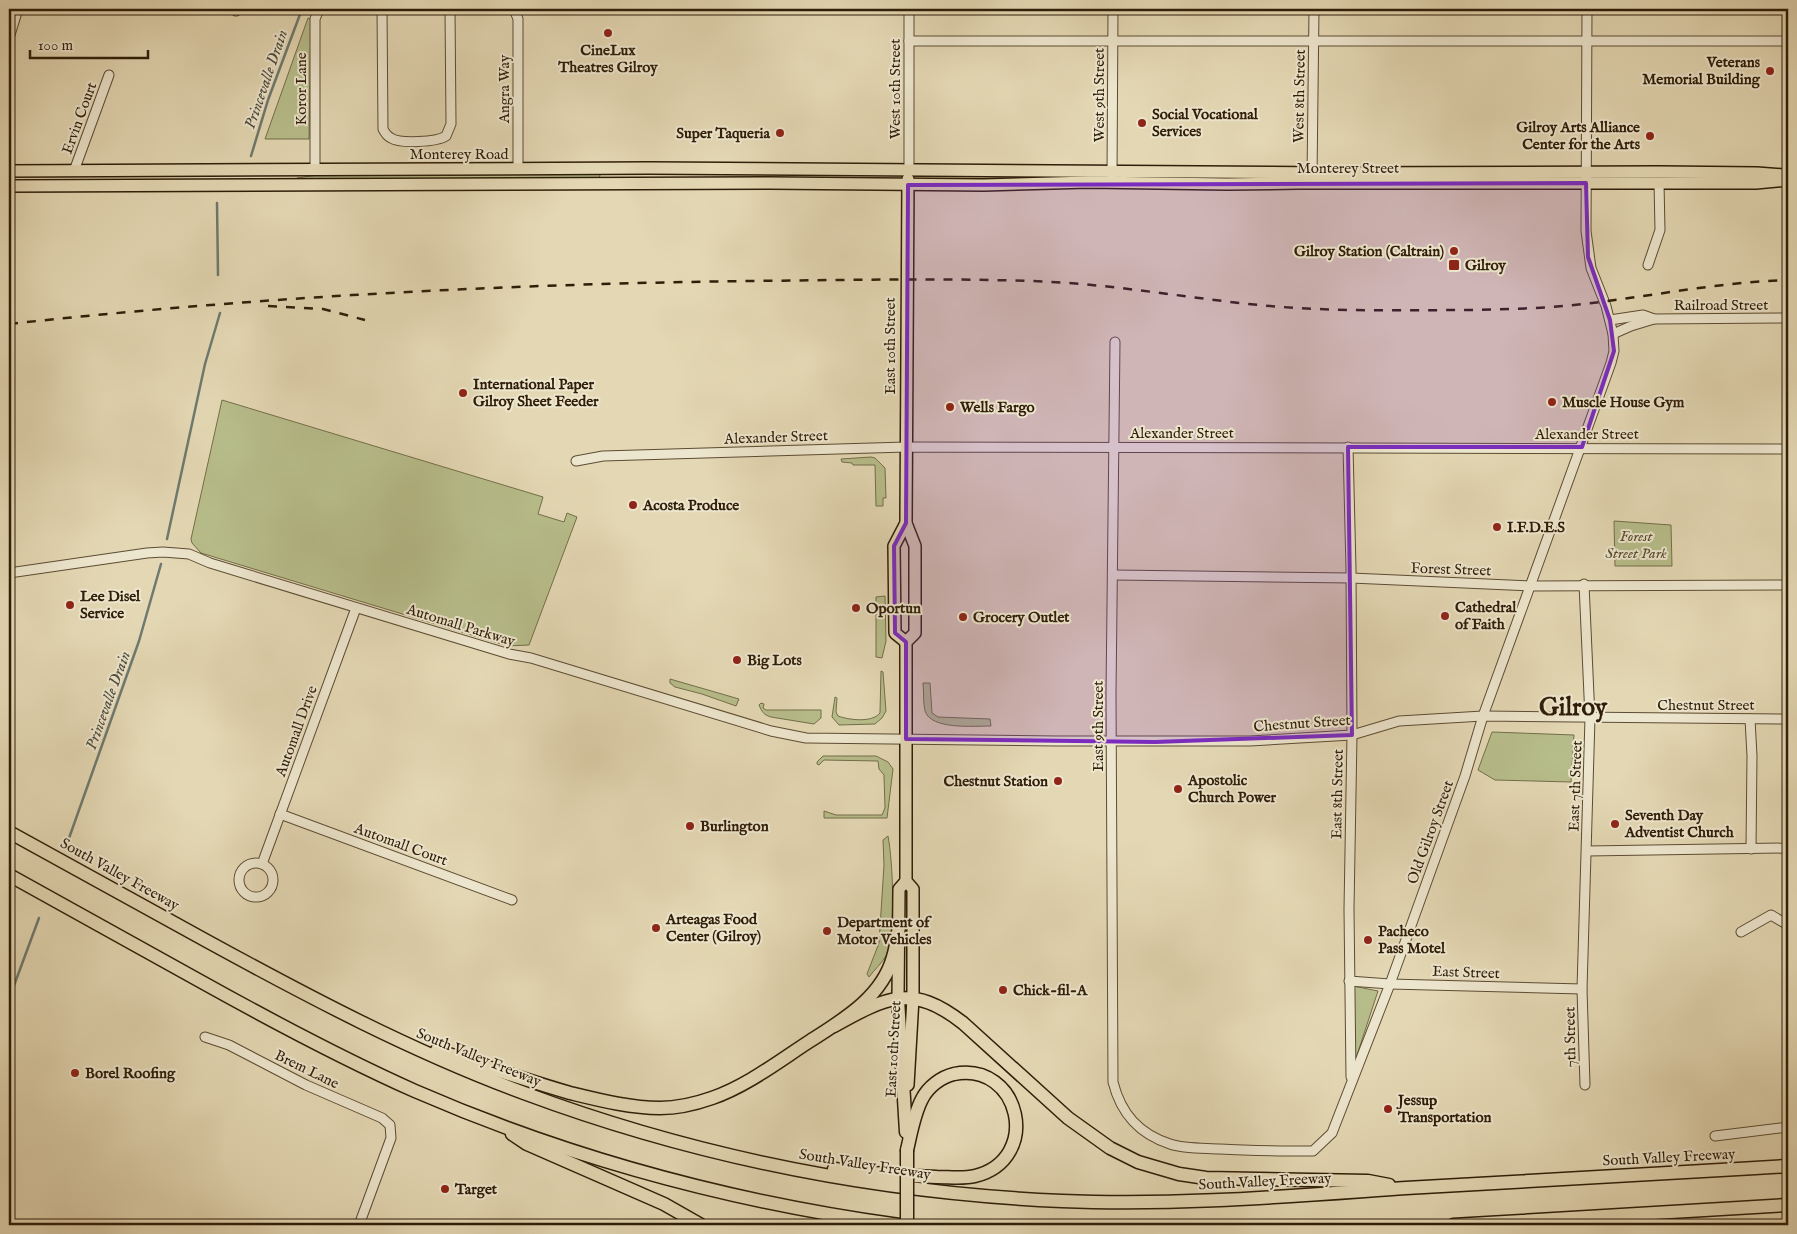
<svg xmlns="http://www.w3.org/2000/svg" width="1797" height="1234" viewBox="0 0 1797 1234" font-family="'IM FELL English',serif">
  <rect width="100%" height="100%" fill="#e4d8b4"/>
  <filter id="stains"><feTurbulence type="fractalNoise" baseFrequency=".004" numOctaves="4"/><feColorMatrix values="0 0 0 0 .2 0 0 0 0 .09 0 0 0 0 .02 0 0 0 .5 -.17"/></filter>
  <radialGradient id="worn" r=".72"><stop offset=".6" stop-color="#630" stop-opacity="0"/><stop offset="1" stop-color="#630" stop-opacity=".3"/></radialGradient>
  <g fill="#b7be8b" stroke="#736e4a">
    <polygon points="308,18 311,19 309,139 265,139"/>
    <polygon points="599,173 600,175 599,179 303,180 297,178 318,175"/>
    <polygon points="222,400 543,497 538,514 564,522 567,513 577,517 529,645 508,646 201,553 192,543 191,539"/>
    <polygon points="871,457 875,458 885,468 886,498 883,498 883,506 876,506 875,465 853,465 852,463 842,462 841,459"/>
    <polygon points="1614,521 1671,525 1672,566 1615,566"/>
    <polygon points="885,596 886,641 882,658 876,657 876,597"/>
    <path d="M881,671l2,1 3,39 -4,7 -7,6 -36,1 -7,-8 3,-20 2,1 -1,14 2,4c11,4 34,7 42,-3z"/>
    <polygon points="670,679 739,699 736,706 702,694 675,687 670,683"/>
    <path d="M923,683h7l2,30 6,4 52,2 1,7c-17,0 -60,4 -66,-15 -2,-8 -1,-19 -2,-28z"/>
    <path d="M761,703l3,1 -1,4 3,2h55v8l-7,6 -43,-7c-7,-2 -9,-5 -12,-12z"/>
    <polygon points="1492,732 1574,735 1571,782 1495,780 1478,770"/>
    <polygon points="823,756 876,756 888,762 893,769 887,818 824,818 824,811 836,815 882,815 885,808 884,775 879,769 878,761 824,760 819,765 817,764 817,762"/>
    <path d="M888,836c5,26 8,96 -2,120 -4,7 -12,14 -17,21l-2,-3 12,-31 5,-78 -1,-25z"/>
    <polygon points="1353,986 1378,991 1354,1064"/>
  </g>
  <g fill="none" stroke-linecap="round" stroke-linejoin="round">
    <g stroke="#6e7a70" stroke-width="2.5">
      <polyline points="251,156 268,100 302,9"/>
      <polyline points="217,203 218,275"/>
      <polyline points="167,539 205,364 220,313"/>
      <polyline points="68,841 139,641 161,564"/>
      <polyline points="9,999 39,918"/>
    </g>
    <defs>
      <g id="minor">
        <path d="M382,9l1,120c2,4 4,7 8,9 9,6 46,4 55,-2l5,-12 -1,-115"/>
        <polyline points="514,9 518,19 518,169"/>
        <polyline points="236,11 237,9"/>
        <polyline points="9,38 18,9"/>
        <polyline points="909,41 1788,41"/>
        <polyline points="315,170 315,19 319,9"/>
        <polyline points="909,170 909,9"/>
        <polyline points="74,171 109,75"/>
        <polyline points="1112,177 1113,9"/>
        <polyline points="1312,178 1314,9"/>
        <polyline points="1648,265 1660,230 1659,183"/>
        <polyline points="1610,320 1643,315 1654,319 1788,318"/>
        <polyline points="1613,334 1631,326 1654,319"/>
        <path d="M1115,342l-4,351 2,389c8,32 26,52 57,62 14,5 36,4 50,5 31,2 62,2 93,2l19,-18 58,-149 75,-208 18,-60 128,-353 3,-12 -1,-17 -7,-28 -15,-38 -5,-37 1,-222"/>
        <polyline points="1348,447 1351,569 1352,735 1349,909 1351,1077"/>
        <polyline points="576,461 603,456 906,447 1788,449"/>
        <polyline points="9,573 147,553 163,552 189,554 210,563 509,654 531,658 771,731 806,738 1056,741 1250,741 1352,735 1399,721 1483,716 1788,719"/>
        <polyline points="1114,575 1351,578 1530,586 1788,585"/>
        <polyline points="1584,584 1590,718 1582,989 1585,1085"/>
        <polyline points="1750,719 1752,756 1751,849"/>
        <polyline points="280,814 512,900"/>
        <polyline points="1587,851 1788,848"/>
        <circle cx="256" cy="880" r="17"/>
        <polyline points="262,864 356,608"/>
        <polyline points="1741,932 1771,915 1788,925"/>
        <polyline points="1349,981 1390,984 1582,989"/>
        <polyline points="205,1037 229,1045 306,1085 382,1118 390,1125 391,1138 359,1225"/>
        <polyline points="1715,1136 1788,1127"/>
      </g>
      <g id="major">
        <polyline points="9,171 649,168 1328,173 1659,172 1757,173 1784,175"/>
        <polyline points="9,186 769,183 984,185 1089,182 1227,184 1299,183 1756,183 1788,180"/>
        <polyline points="906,523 894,546 895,633 906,642"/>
        <polyline points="898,999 899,889 906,881"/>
        <polyline points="908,1085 913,998 913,889 906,881 906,642 915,633 915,546 906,523 908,179"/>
      </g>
      <g id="highway">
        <path d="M9,832c65,36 131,72 196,108 104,57 208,112 319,153 172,64 354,100 538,108 115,5 229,-5 344,-13 128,-8 255,-14 382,-22"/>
        <path d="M9,875c63,35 127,70 191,106 70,39 141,77 215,110 154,67 318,111 484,134"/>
        <polyline points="898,999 906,1132"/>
        <path d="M834,1026c52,-29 78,-43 129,-3l105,95 42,30 28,14 41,12 27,4 162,3 21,4"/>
        <path d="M437,1050c44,15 88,30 133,43 29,7 60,15 90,15 17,0 35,-4 52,-10 35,-12 67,-37 98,-57 33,-21 72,-44 83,-84 3,-9 4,-20 6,-30"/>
        <polyline points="512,1134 527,1144 664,1204 701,1225"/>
        <path d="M834,1169c34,4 69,7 103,8 12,0 26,2 38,-1 68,-17 45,-115 -21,-102 -13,3 -26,13 -32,25 -8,15 -11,34 -15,51"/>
        <polyline points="1453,1225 1788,1205"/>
      </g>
    </defs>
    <use href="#minor" stroke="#5c4c33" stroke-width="11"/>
    <use href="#major" stroke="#2f1d08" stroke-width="14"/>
    <use href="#highway" stroke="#2f1d08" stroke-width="15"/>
    <use href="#minor" stroke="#ede6ce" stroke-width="9"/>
    <use href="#major" stroke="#e4d8b4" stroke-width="11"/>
    <use href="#highway" stroke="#e4d8b4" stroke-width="12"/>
    <g stroke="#2f1d08" stroke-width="2.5" stroke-dasharray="9 9" stroke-linecap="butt">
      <polyline points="268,306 323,309 365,320"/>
      <path d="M9,324c247,-27 494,-40 742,-43 93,-1 186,-3 278,0 81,2 161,18 241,25 68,6 138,4 206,4 39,-1 78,-2 116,-7 66,-8 130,-21 196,-23"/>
    </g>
    <defs>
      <polyline id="highway-bridge" points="907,1150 907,1225"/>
    </defs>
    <use href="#highway-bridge" stroke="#2f1d08" stroke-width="15" stroke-linecap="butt"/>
    <use href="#highway-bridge" stroke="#e4d8b4" stroke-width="12"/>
  </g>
  <path fill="#7b2cbf" fill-opacity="0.2" stroke="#7b2cbf" stroke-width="4" stroke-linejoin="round" d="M1586,183l2,74 22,63 4,31 -32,96h-234l4,288 -197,7 -249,-3v-97l-11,-9 -1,-87 12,-23 2,-338z"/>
  <g fill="#8f2418" stroke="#ede6ce" stroke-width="2">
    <circle cx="608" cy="33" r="5"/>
    <circle cx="1770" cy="71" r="5"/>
    <circle cx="1142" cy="123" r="5"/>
    <circle cx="780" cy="133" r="5"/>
    <circle cx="1650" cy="136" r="5"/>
    <circle cx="1454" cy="251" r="5"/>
    <rect x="1448" y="259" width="12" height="12" rx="2.5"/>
    <circle cx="463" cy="393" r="5"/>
    <circle cx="1552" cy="402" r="5"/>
    <circle cx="950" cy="407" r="5"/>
    <circle cx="633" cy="505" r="5"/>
    <circle cx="1497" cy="527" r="5"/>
    <circle cx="70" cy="605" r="5"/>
    <circle cx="856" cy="608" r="5"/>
    <circle cx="1445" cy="616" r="5"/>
    <circle cx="963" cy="617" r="5"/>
    <circle cx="737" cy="660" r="5"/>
    <circle cx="1058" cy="781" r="5"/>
    <circle cx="1178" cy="789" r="5"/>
    <circle cx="1615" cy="824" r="5"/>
    <circle cx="690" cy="826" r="5"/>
    <circle cx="656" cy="928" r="5"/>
    <circle cx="827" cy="931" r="5"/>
    <circle cx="1368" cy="940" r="5"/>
    <circle cx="1003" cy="990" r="5"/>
    <circle cx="75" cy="1073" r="5"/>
    <circle cx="1388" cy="1109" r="5"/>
    <circle cx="445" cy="1189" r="5"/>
  </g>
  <g text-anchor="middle" stroke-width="4" stroke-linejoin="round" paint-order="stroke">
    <g font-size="15" font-weight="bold" fill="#2f1d08" stroke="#ede6ce" text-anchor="start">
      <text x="608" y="55" text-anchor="middle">CineLux<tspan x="608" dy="17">Theatres Gilroy</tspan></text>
      <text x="1760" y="67" text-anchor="end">Veterans<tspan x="1760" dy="17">Memorial Building</tspan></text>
      <text x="1152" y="119">Social Vocational<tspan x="1152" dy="17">Services</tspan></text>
      <text x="1640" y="132" text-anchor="end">Gilroy Arts Alliance<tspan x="1640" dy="17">Center for the Arts</tspan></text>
      <text x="770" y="138" text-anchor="end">Super Taqueria</text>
      <text x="1444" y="256" text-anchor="end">Gilroy Station (Caltrain)</text>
      <text x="1465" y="270">Gilroy</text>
      <text x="473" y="389">International Paper<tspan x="473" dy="17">Gilroy Sheet Feeder</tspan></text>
      <text x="1562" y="407">Muscle House Gym</text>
      <text x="960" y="412">Wells Fargo</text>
      <text x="643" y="510">Acosta Produce</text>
      <text x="1507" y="532">I.F.D.E.S</text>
      <text x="80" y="601">Lee Disel<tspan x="80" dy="17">Service</tspan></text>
      <text x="1455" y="612">Cathedral<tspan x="1455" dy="17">of Faith</tspan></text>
      <text x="866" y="613">Oportun</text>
      <text x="973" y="622">Grocery Outlet</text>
      <text x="747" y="665">Big Lots</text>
      <text x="1188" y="785">Apostolic<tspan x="1188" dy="17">Church Power</tspan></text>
      <text x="1048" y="786" text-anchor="end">Chestnut Station</text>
      <text x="1625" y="820">Seventh Day<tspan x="1625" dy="17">Adventist Church</tspan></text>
      <text x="700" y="831">Burlington</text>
      <text x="666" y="924">Arteagas Food<tspan x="666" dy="17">Center (Gilroy)</tspan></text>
      <text x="837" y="927">Department of<tspan x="837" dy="17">Motor Vehicles</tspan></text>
      <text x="1378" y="936">Pacheco<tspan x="1378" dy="17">Pass Motel</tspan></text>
      <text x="1013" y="995">Chick-fil-A</text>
      <text x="85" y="1078">Borel Roofing</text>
      <text x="1398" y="1105">Jessup<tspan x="1398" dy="17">Transportation</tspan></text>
      <text x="455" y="1194">Target</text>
    </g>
    <g font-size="15" fill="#2f1d08" stroke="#ede6ce">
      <text transform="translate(301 89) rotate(-90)" y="5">Koror Lane</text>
      <text transform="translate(504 89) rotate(-90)" y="5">Angra Way</text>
      <text transform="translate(895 89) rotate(-90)" y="5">West 10th Street</text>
      <text transform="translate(1099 95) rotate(-90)" y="5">West 9th Street</text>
      <text transform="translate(1299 96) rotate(-89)" y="5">West 8th Street</text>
      <text transform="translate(79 118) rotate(-70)" y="5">Ervin Court</text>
      <text x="459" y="159">Monterey Road</text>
      <text x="1348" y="173">Monterey Street</text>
      <text x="1721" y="310">Railroad Street</text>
      <text transform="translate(890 346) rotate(-90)" y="5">East 10th Street</text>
      <text x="1182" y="438">Alexander Street</text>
      <text x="1587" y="439">Alexander Street</text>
      <text transform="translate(776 437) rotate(-2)" y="5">Alexander Street</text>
      <text transform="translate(1451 569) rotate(2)" y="5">Forest Street</text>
      <text transform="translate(461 625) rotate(17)" y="5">Automall Parkway</text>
      <text x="1706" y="710">Chestnut Street</text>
      <text transform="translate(1302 723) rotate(-4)" y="5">Chestnut Street</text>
      <text transform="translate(1098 726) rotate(-90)" y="5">East 9th Street</text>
      <text transform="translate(296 731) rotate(-70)" y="5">Automall Drive</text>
      <text transform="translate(1575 786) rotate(-88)" y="5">East 7th Street</text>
      <text transform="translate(1337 794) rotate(-89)" y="5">East 8th Street</text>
      <text transform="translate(1430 832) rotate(-70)" y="5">Old Gilroy Street</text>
      <text transform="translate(401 844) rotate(20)" y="5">Automall Court</text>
      <text transform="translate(120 874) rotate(29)" y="5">South Valley Freeway</text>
      <text transform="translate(1466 972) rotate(2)" y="5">East Street</text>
      <text transform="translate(1570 1037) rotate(-91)" y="5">7th Street</text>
      <text transform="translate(893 1049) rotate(-87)" y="5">East 10th Street</text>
      <text transform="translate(479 1057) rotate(22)" y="5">South Valley Freeway</text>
      <text transform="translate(307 1069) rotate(26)" y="5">Brem Lane</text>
      <text transform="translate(1669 1157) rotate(-3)" y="5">South Valley Freeway</text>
      <text transform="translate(865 1164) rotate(9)" y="5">South Valley Freeway</text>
      <text transform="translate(1265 1181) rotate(-3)" y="5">South Valley Freeway</text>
    </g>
    <g font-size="15" font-style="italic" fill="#584d2f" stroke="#ede6ce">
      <text x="1636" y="541">Forest<tspan x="1636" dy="17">Street Park</tspan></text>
    </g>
    <g font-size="16" font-style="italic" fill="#4e4c3c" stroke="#ede6ce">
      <text transform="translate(265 79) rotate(-71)" y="6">Princevalle Drain</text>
      <text transform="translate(107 700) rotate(-70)" y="6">Princevalle Drain</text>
    </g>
    <g font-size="25" font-weight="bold" fill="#2f1d08" stroke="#ede6ce">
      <text x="1573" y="715">Gilroy</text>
    </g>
  </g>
  <rect width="1797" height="1234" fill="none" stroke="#e4d8b4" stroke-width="30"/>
  <rect x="10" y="10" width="1777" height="1214" fill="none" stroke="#2f1d08" stroke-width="2.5"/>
  <rect x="15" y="15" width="1767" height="1204" fill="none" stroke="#2f1d08"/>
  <path d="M30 50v8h118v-8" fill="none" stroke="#2f1d08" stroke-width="2.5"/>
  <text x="38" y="50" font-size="15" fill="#2f1d08" stroke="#ede6ce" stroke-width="4" paint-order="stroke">100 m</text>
  <rect width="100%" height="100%" filter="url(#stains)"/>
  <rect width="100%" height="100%" fill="url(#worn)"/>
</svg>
